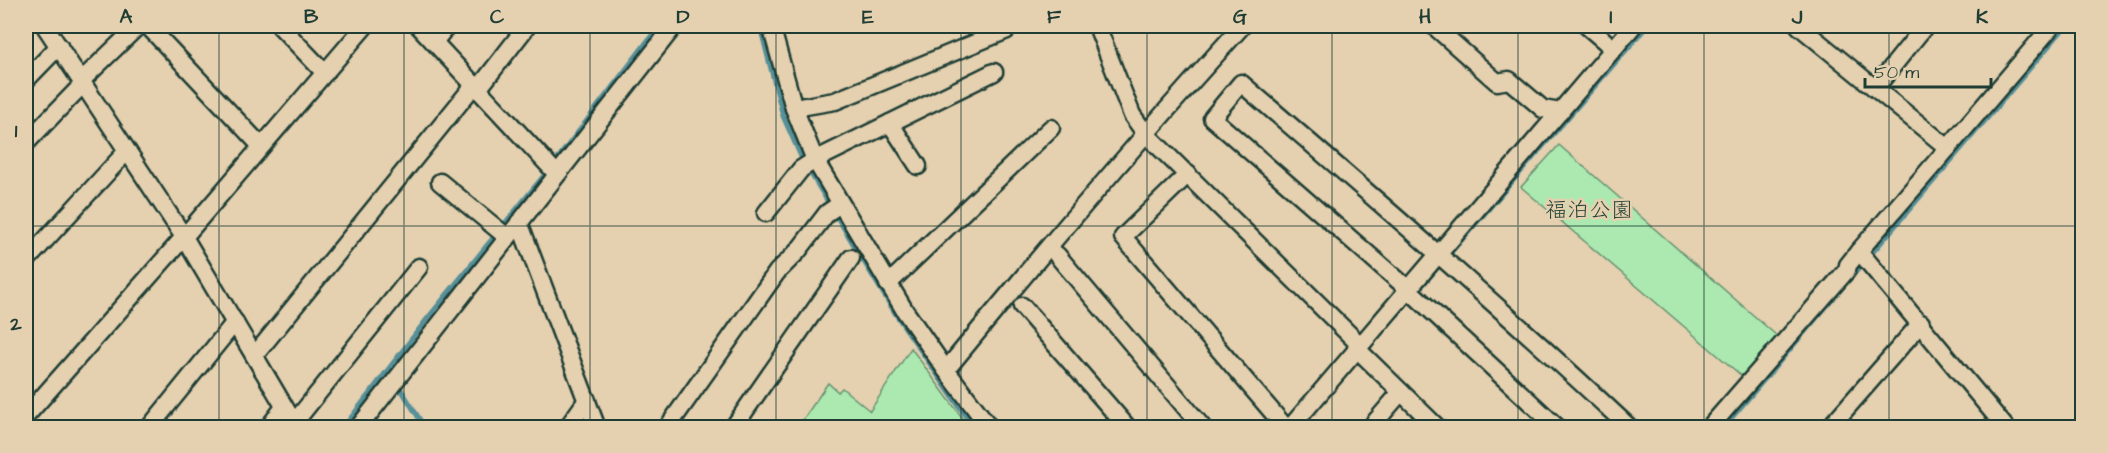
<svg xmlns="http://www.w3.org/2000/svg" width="2108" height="453" viewBox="0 0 2108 453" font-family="'Architects Daughter','Klee One',sans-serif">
  <rect width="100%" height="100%" fill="#e5d0af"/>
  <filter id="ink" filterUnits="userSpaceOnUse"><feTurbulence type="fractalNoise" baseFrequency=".0167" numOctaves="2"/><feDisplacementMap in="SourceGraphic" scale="12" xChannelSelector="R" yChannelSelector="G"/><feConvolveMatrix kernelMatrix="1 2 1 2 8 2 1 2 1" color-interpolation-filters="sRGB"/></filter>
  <g filter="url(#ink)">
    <g fill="#ace9b0" stroke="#669372" stroke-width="1.5">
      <polygon points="1559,145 1777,336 1743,377 1521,187"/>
      <polygon points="911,348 969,427 962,427 954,421 950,428 798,427 828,383 838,392 842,388 870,411"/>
    </g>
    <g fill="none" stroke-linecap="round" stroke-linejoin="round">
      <g stroke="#579099" stroke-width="5">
        <polyline points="760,26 783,116 802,159 895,313 974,428"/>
        <polyline points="1849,280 2066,26"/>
        <polyline points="1395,317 1647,26"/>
        <polyline points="399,386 425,428"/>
        <polyline points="343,428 427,319 559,157 659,26"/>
        <polyline points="1723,428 1843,287"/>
      </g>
      <defs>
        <g id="minor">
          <polyline points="45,26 184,237 297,428"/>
          <polyline points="148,26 261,146"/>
          <polyline points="280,26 325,73"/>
          <polyline points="419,26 557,174"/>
          <polyline points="771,26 794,108 815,160 905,311 946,370 990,428"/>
          <polyline points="1097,26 1132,115 1145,133 1360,345"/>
          <polyline points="1434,26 1497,82 1509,80 1543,109 1560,112"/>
          <polyline points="1587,26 1614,49"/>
          <polyline points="1799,26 1948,148 2052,26"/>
          <polyline points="434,42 447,26"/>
          <polyline points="26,80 59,46"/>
          <polyline points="81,81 138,26"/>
          <polyline points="1876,87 1925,26"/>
          <polyline points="479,88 527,26"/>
          <polyline points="794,108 835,101 1007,30"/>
          <polyline points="890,123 918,166"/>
          <polyline points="26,143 83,84"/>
          <polyline points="1188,174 1123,237 1286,428"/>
          <polyline points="440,182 507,237"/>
          <polyline points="766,213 801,169 815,160 994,72"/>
          <polyline points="519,222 597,428"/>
          <polyline points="1859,251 2006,428"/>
          <polyline points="1057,255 1203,428"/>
          <polyline points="26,261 127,151"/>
          <polyline points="888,284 1051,128"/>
          <polyline points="1022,306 1128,428"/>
          <polyline points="1356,348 1438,428"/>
          <polyline points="255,355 475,84"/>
          <path d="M946,370c96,-117 194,-232 296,-344"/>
          <polyline points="26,416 184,237 365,26"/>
          <polyline points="294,423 419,267"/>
          <polyline points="149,428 235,322"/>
          <polyline points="268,428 284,407"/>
          <polyline points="358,428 674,26"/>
          <polyline points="567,428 587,400"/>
          <polyline points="667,428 777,272 798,251 827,213 840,204"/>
          <polyline points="733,428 851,258"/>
          <polyline points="1290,428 1633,26"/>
          <polyline points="1370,428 1401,392"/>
          <path d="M1558,428l-150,-139 -196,-171 29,-35c131,113 262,226 389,345"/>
          <polyline points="1709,428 1847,270 1848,265 1859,251 1948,148"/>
          <polyline points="1829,428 1921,323"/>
        </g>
      </defs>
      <use href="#minor" stroke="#1f3d34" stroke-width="21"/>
      <use href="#minor" stroke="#e5d0af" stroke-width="16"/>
    </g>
  </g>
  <path fill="none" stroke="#1f3d34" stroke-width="1.5" stroke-opacity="0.55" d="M219,26v402M404,26v402M590,26v402M776,26v402M961,26v402M1147,26v402M1332,26v402M1518,26v402M1704,26v402M1889,26v402M26,226h2056"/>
  <g text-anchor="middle" stroke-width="5" stroke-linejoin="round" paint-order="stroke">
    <g font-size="22" fill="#26463a" stroke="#e5d0af">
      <text x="1589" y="217">福泊公園</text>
    </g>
  </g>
  <rect width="2108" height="453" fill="none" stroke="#e5d0af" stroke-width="66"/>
  <path d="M1865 78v9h126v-9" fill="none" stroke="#1f3d34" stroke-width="3"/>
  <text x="1874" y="78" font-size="18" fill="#1f3d34" stroke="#e5d0af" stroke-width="4.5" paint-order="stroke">50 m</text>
  <rect x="33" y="33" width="2042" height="387" fill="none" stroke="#1f3d34" stroke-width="2"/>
  <g font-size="20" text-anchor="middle" font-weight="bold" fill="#1f3d34">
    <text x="126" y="23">A</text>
    <text x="311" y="23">B</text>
    <text x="497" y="23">C</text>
    <text x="683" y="23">D</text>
    <text x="868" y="23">E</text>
    <text x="1054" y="23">F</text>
    <text x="1240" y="23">G</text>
    <text x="1425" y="23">H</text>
    <text x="1611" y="23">I</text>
    <text x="1797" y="23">J</text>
    <text x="1982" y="23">K</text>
    <text x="16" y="137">1</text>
    <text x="16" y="330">2</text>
  </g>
</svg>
